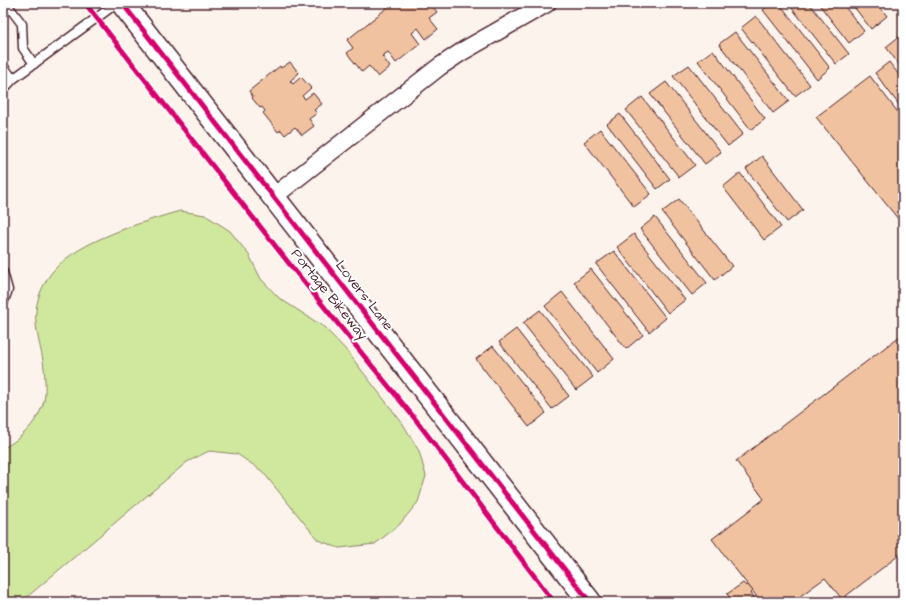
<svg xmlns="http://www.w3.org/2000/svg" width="906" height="605" viewBox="0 0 906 605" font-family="'Architects Daughter',sans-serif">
  <rect width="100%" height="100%" fill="#fcf3ec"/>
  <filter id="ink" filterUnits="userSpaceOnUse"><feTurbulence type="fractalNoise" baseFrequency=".025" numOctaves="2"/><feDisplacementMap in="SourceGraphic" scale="8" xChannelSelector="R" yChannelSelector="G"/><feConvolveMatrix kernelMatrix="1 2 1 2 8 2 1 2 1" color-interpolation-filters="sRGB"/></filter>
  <g filter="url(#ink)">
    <path fill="#cfe89e" stroke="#8c8464" d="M180,211l25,4 25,16 19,24 12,24 18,19 45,29 22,23 57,74 16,27 7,25 -8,26 -19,23 -24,19 -36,4 -21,-8 -56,-69 -25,-17 -28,-3 -22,11 -166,140h-18v-154c18,-8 36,-28 41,-47 2,-9 1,-24 0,-33 -2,-20 -10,-37 -8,-57 1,-15 9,-31 18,-41 24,-29 91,-49 126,-59z"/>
    <g fill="#f0c2a0" stroke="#4a1f2b">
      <polygon points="393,3 430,3 437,12 429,18 438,29 426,39 418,28 412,33 420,44 396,63 388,52 382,56 390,67 378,77 369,66 362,72 347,53 353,48 347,40"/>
      <polygon points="771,3 779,3 830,68 817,79 763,10"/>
      <polygon points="788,3 809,3 849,54 836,64"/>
      <polygon points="818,3 842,3 864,31 849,43"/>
      <polygon points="851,3 877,3 887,16 871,29"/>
      <polygon points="756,16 810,85 795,96 741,28"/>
      <polygon points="735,32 789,101 773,113 719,44"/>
      <polygon points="901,35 903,38 903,70 886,47"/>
      <polygon points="713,50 765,119 751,130 698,61"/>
      <polygon points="290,62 299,73 290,81 293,84 301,77 311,88 302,96 305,99 313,93 322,104 314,110 317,113 309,119 314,126 302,135 295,127 285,135 281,130 278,132 263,113 265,111 262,107 260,108 252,98 253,97 249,91 280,66 281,68"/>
      <polygon points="889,62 903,80 903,110 875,73"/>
      <polygon points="689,65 743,134 728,146 673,76"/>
      <polygon points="870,76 903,119 903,225 816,117"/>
      <polygon points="666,82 721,152 705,164 650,94"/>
      <polygon points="642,97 695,165 679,177 626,110"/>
      <polygon points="620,114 670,179 657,189 607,124"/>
      <polygon points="600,129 651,194 634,207 584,142"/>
      <polygon points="762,156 803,210 787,222 746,169"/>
      <polygon points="740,173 781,227 764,240 723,187"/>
      <polygon points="679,199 732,266 715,280 662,212"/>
      <polygon points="655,217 707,283 692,295 640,229"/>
      <polygon points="634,234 685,300 668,313 617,247"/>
      <polygon points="614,251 666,318 649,332 596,264"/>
      <polygon points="591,269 643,335 626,349 574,282"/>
      <polygon points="562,292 614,359 597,373 545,306"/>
      <polygon points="540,310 593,377 576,390 523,323"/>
      <polygon points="3,326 7,332 3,335"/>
      <polygon points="516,329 569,396 552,409 499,342"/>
      <polygon points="900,336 903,340 903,552 842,599 825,578 792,602 761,602 712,539 764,499 736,461"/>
      <polygon points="493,346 546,413 529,427 476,359"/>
      <polygon points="743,583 746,586 747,584 753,591 751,593 757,602 733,602 727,594"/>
    </g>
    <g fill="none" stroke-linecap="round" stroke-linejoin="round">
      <defs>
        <g id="lane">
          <polyline points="6,3 22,24 23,48 34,64"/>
          <polyline points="3,66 13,79"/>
          <polyline points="3,90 13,79 117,3"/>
          <polyline points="3,272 8,290 3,303"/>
        </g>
        <polyline id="street" points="273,197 439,67 463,51 547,3"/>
        <polyline id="secondary" points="122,3 590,602"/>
      </defs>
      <use href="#lane" stroke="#4a1f2b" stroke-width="11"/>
      <use href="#street" stroke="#4a1f2b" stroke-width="20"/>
      <use href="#secondary" stroke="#4a1f2b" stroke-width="25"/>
      <use href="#lane" stroke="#fff" stroke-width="8"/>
      <use href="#street" stroke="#fff" stroke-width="17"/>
      <use href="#secondary" stroke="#fff" stroke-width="22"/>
      <defs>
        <g id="cycleway">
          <polyline points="85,3 291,266 416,420 554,602"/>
          <polyline points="122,3 590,602"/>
        </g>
      </defs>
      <use href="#cycleway" stroke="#fff" stroke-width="8"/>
      <use href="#cycleway" stroke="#d6006c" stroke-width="5"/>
    </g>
  </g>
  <g text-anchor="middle" stroke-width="4" stroke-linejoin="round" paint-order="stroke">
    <g font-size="14" fill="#4a1f2b" stroke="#fff">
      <text transform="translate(330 294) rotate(51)" y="5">Portage Bikeway</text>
      <text transform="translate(365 295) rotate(52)" y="5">Lovers Lane</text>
    </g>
  </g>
  <rect width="906" height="605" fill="none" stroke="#fff" stroke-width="16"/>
  <rect x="8" y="8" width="890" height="589" fill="none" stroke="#4a1f2b" stroke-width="1.5" filter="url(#ink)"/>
</svg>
